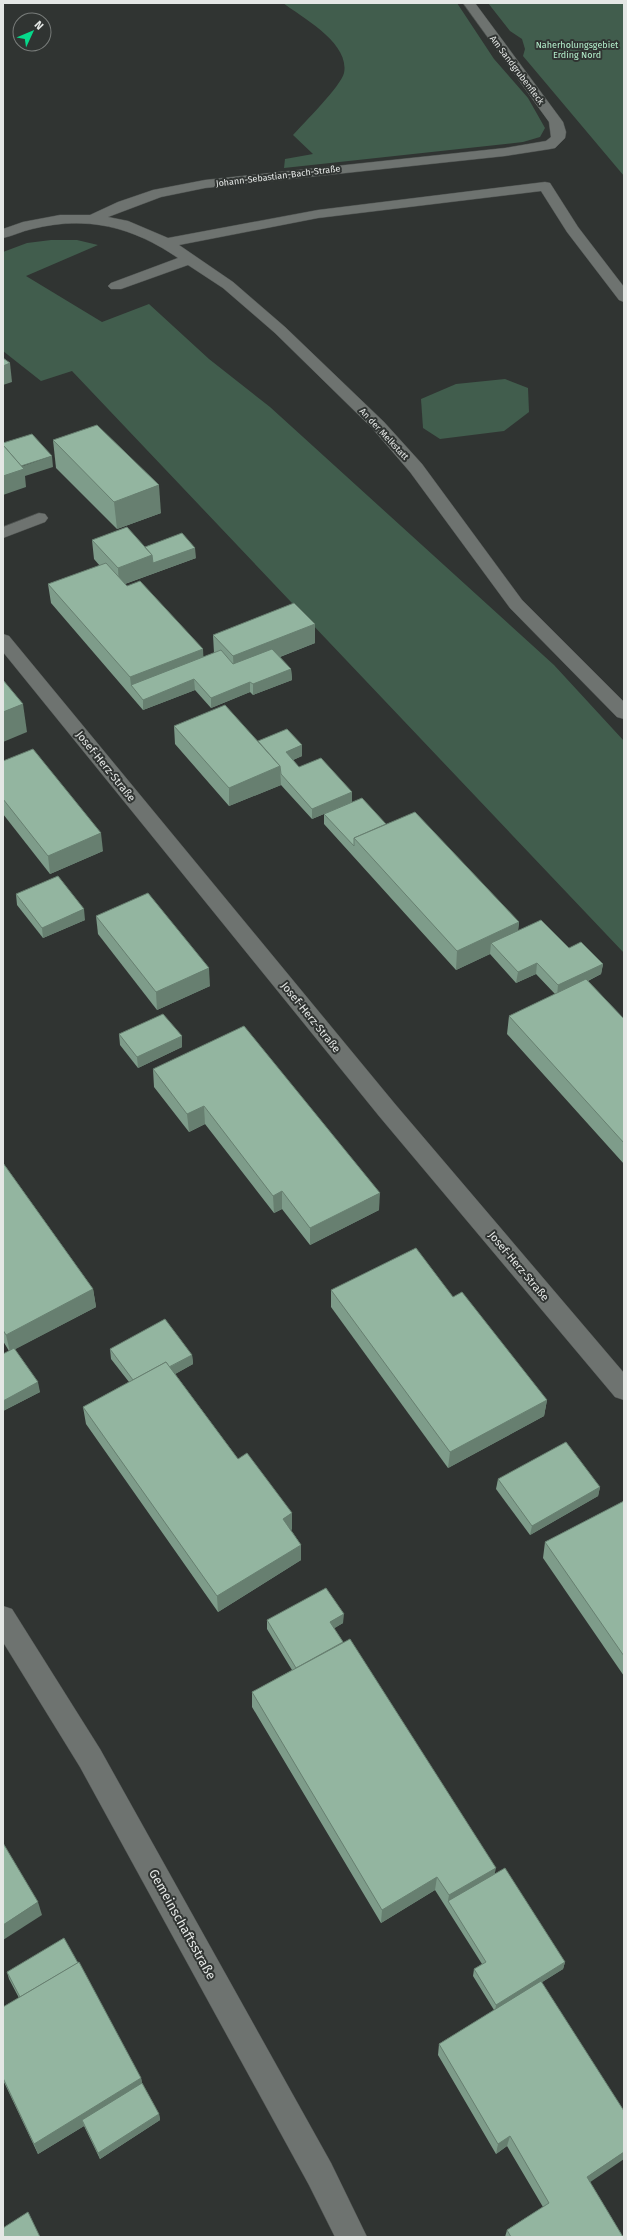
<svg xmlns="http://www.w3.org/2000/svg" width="627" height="2240" viewBox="0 0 627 2240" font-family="'Fira Sans',sans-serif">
  <rect width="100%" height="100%" fill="#303432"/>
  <g fill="#415d4d">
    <path d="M283,3h174l37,56 34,39 17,30 -5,9 -17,5 -239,26 1,-9 28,-5 -20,-19c10,-11 48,-49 51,-62 6,-30 -41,-55 -61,-70z"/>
    <polygon points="488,3 624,3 624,176 523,56 525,49 522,39 510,31"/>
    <polygon points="51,240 77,240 98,245 26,276 102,322 149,304 209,359 270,407 554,665 624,741 624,953 72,371 41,381 3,351 3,252 27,243"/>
    <polygon points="505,379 528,388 529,412 504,431 440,439 423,428 421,399 456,384"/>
  </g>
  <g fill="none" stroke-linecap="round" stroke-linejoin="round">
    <defs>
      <g id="minor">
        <path d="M463,3h12l88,119 3,10 -1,6 -10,10 -5,1 -45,7 -300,32 -44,9 -53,20 20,4 40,17 150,-28 227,-28 5,1 28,44 46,60v15l-5,-2 -52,-68 -26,-41 -223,27 -139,27 54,37 52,45 99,95 38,42 100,136 102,102v17l-7,-2 -107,-109 -100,-136 -38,-44 -97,-95 -52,-45 -35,-23 -67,24h-10l-3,-3 3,-3 67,-25c-45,-31 -91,-43 -146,-29 -10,2 -19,7 -29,9v-9l20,-7 37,-7h30l28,-13 35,-12 52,-10 300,-32 41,-7 5,-4 -2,-15z"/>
        <polygon points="39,513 45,514 48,518 45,522 3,538 3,527"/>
        <polygon points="3,634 9,636 395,1104 624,1373 624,1400 615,1397 379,1116 3,652"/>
        <polygon points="3,1606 12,1609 100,1749 331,2163 367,2237 335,2237 309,2185 80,1767 3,1642"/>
      </g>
    </defs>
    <use href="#minor" stroke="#4d514f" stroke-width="1"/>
    <use href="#minor" fill="#6e7370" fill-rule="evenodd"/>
  </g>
  <g fill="#7e9c8a">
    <polygon points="53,440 161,513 117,529 56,468"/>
    <polygon points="92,540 145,547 196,558 125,584 203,649 203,657 214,653 213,635 315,624 315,643 280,657 291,669 292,680 253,695 250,692 211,708 195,690 143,710 51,603 48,584 100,566 94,559"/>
    <polygon points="174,726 258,741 302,756 293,760 299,767 352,792 352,802 386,824 519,922 518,930 569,948 603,964 601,974 588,981 624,1019 624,1164 507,1034 509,1016 555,994 536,974 516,983 490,954 456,970 324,824 324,814 312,819 281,785 229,806 175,744"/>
    <polygon points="3,761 103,851 50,874 3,814"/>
    <polygon points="16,894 85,920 43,938 17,905"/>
    <polygon points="96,916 210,986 157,1010 98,934"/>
    <polygon points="119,1034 182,1036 182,1047 138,1068 120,1045"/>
    <polygon points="153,1069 379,1210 310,1245 282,1209 274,1213 205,1124 189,1132 154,1087"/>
    <polygon points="3,1163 93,1289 96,1307 15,1349 40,1392 3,1411 3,1354 9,1351 3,1341"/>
    <polygon points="331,1290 453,1297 547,1400 544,1416 448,1468 331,1307"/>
    <polygon points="110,1349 192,1355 193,1364 175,1374 238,1459 292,1529 291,1530 301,1545 301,1560 218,1612 86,1424 83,1407 129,1382 111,1359"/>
    <polygon points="498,1479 600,1487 598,1496 530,1535 496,1489"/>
    <polygon points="624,1501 624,1676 543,1558 545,1542"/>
    <polygon points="267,1620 343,1623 334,1628 495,1874 565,1962 563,1969 542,1982 590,2182 623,2237 505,2237 507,2230 543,2207 507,2146 496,2154 438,2055 439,2044 494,2010 473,1976 474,1969 482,1964 435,1890 381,1923 252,1707 252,1692 292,1670 267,1629"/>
    <polygon points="7,1972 141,2078 142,2083 159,2114 160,2120 100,2159 84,2126 38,2154 3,2080 3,2007 19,1998 9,1979"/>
  </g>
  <g fill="#677f70">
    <polygon points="10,363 12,382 3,385 3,366"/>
    <polygon points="52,456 53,467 25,476 26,487 3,495 3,476 17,468"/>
    <polygon points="159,485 161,513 117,529 114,502"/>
    <polygon points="195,548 196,558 119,586 118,568 152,555"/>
    <polygon points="315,624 315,643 234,675 233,656"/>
    <polygon points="203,649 204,668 131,685 130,677"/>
    <polygon points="291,669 292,680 253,695 253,684"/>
    <polygon points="194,679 195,690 143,710 143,700"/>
    <polygon points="250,682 250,692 211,708 211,698"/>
    <polygon points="23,704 27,732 3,742 3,712"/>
    <polygon points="302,745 302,756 286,763 286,752"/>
    <polygon points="280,766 281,785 229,806 229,788"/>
    <polygon points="352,792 352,802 312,819 312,809"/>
    <polygon points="101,833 103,851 50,874 48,856"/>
    <polygon points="84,909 85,920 43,938 42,928"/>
    <polygon points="519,922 517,941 491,943 490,954 456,970 457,951"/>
    <polygon points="537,963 536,974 516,983 518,972"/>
    <polygon points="603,964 601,974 557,996 558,985"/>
    <polygon points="209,968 210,986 157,1010 156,992"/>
    <polygon points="182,1036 182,1047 138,1068 137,1057"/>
    <polygon points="204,1106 205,1124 189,1132 187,1114"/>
    <polygon points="282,1191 282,1209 274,1213 273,1196"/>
    <polygon points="380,1193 379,1210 310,1245 310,1228"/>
    <polygon points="93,1289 96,1307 10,1352 6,1335"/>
    <polygon points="192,1355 193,1364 138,1395 137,1385"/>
    <polygon points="38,1382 40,1392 3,1411 3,1401"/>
    <polygon points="547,1400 544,1416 448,1468 450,1452"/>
    <polygon points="600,1487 598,1496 530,1535 532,1526"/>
    <polygon points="292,1513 292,1529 283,1535 283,1519"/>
    <polygon points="301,1545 301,1560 218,1612 217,1596"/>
    <polygon points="344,1614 343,1623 330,1631 330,1622"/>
    <polygon points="496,1868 493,1881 448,1901 449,1895"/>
    <polygon points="437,1877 435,1890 381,1923 382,1910"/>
    <polygon points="38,1902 42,1915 3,1940 3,1925"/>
    <polygon points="565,1962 563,1969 495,2012 496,2005"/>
    <polygon points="141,2078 143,2089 82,2120 84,2126 38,2154 34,2144"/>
    <polygon points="159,2114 160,2120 100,2159 98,2153"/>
    <polygon points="510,2136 507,2146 496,2154 498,2144"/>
    <polygon points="624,2152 624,2159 583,2187 587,2177"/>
  </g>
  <g fill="#93b5a0" stroke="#677f70">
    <polygon points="3,358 10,363 3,366"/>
    <polygon points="97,425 159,485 114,502 53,440"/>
    <polygon points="32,434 52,456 21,466 3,445 3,443"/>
    <polygon points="3,445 24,469 3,476"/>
    <polygon points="127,527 152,555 118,568 92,540"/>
    <polygon points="182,533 195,548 153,563 152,555 145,547"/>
    <polygon points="106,563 127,586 140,581 203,649 130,677 48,584"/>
    <polygon points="294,603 315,624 233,656 213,635"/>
    <polygon points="272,649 291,669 253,684 250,682 211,698 194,679 143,700 131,685 221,650 233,664"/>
    <polygon points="3,680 23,704 3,712"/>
    <polygon points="225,705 280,766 229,788 174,726"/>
    <polygon points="287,729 302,745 286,752 299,767 321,758 352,792 312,809 281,774 280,766 258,741"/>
    <polygon points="33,749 101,833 48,856 3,799 3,761"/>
    <polygon points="362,798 386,824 354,838 354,846 324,814"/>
    <polygon points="415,812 519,922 457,951 354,838"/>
    <polygon points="58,876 84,909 42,928 16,894"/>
    <polygon points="148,893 209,968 156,992 96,916"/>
    <polygon points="541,920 569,948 581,942 603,964 558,985 537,963 518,972 491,943"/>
    <polygon points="586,979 624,1019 624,1143 509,1016"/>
    <polygon points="163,1014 182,1036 137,1057 119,1034"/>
    <polygon points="244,1026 380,1193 310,1228 282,1191 273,1196 204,1106 187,1114 153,1069"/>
    <polygon points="3,1163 93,1289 6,1335 3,1330"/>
    <polygon points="416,1248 453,1297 462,1292 547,1400 450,1452 331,1290"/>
    <polygon points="165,1319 192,1355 169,1367 166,1362 133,1380 110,1349"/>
    <polygon points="14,1348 38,1382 3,1401 3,1354"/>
    <polygon points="166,1362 238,1459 247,1453 292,1513 283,1519 301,1545 217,1596 83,1407"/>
    <polygon points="566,1442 600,1487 532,1526 498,1479"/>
    <polygon points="624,1501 624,1656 545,1542"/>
    <polygon points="326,1588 344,1614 330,1622 343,1642 296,1668 267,1620"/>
    <polygon points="350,1639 496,1868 449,1895 437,1877 382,1910 252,1692"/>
    <polygon points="3,1843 38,1902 3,1925"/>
    <polygon points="505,1868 565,1962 496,2005 474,1969 486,1962 448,1901"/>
    <polygon points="64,1938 78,1963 20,1997 7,1972"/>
    <polygon points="79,1962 141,2078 34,2144 3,2078 3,2007"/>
    <polygon points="541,1981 624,2111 624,2152 587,2177 623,2237 511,2237 507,2230 549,2203 510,2136 498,2144 439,2044"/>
    <polygon points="142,2083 159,2114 98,2153 82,2120"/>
    <polygon points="28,2212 40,2237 3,2237 3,2228"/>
  </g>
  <g text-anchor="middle" stroke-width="4" stroke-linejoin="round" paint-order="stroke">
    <g font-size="9" fill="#b3eecb" stroke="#303432">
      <text x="577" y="48">Naherholungsgebiet<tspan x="577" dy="10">Erding Nord</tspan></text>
    </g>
    <g font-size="9" fill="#e4e7e5" stroke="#303432">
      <text transform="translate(517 70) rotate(53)" y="3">Am Sandgrubenfleck</text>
      <text transform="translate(278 176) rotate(-7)" y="3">Johann-Sebastian-Bach-Straße</text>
      <text transform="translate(384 434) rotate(47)" y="3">An der Melkstatt</text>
    </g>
    <g font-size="11" fill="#e4e7e5" stroke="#303432">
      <text transform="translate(106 766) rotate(51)" y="4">Josef-Herz-Straße</text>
      <text transform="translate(311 1017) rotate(51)" y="4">Josef-Herz-Straße</text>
      <text transform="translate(519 1266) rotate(50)" y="4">Josef-Herz-Straße</text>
    </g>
    <g font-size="13" fill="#e4e7e5" stroke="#303432">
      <text transform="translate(183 1924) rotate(61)" y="5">Gemeinschaftsstraße</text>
    </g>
  </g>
  <rect width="627" height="2240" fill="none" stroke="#e4e7e5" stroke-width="8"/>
  <g transform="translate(32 32) rotate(46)"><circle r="19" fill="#303432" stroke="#787c7a"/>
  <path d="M0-3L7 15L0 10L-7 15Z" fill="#06d98b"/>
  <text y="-6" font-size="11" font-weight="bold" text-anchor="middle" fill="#e4e7e5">N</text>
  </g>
</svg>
